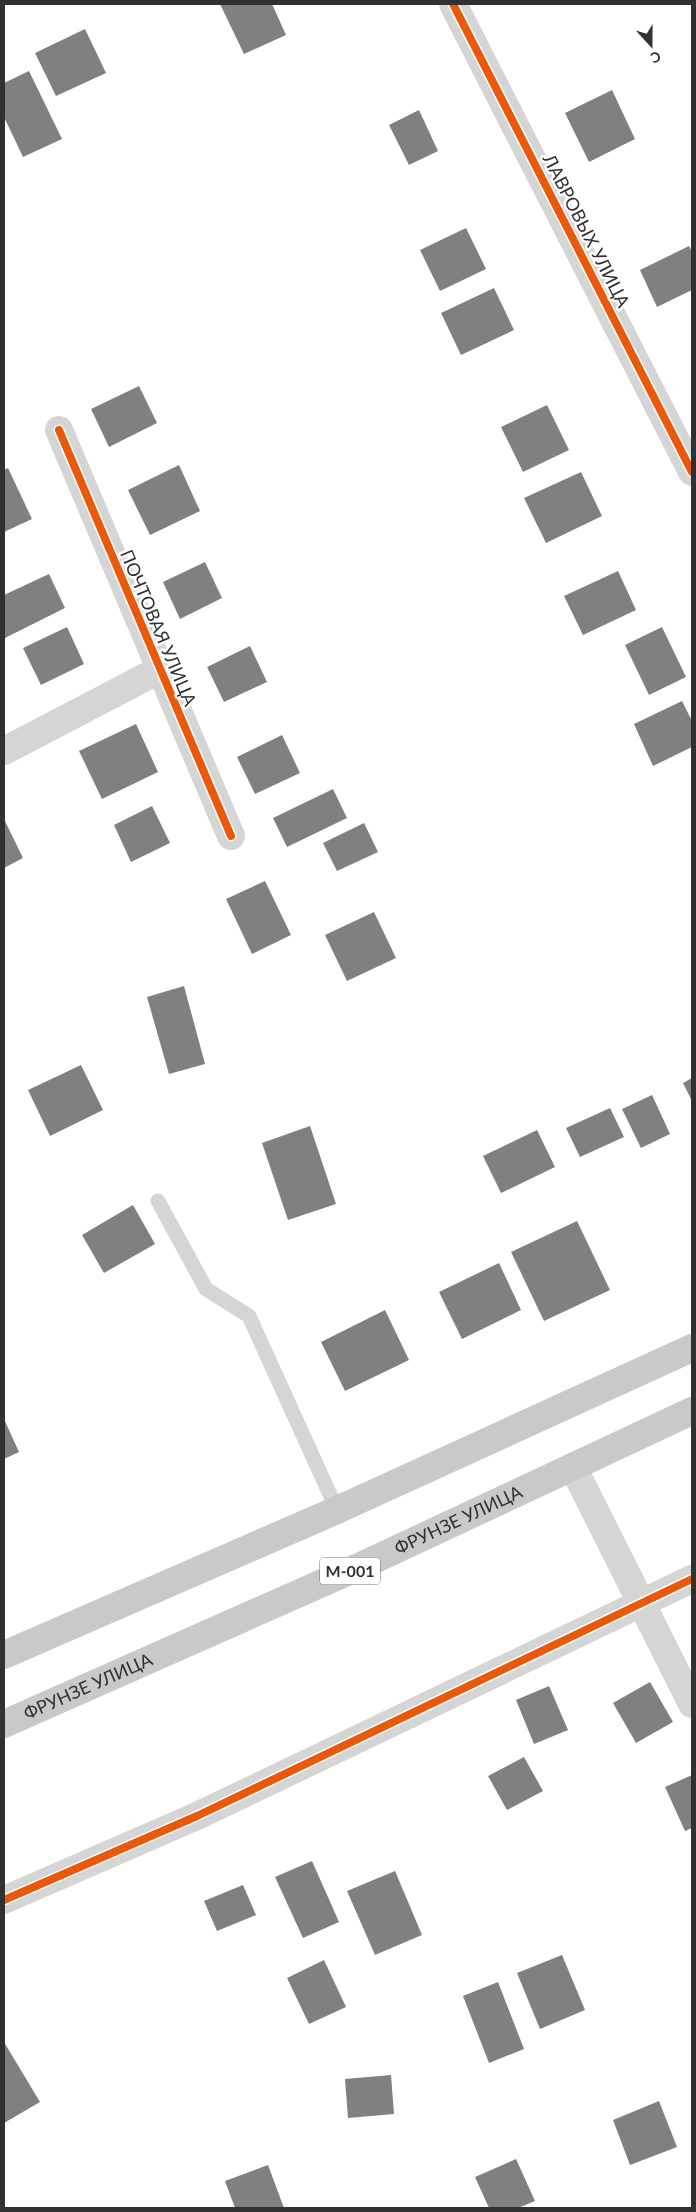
<svg xmlns="http://www.w3.org/2000/svg" width="696" height="2212" viewBox="0 0 696 2212" font-family="Lato,sans-serif">
  <rect width="100%" height="100%" fill="#fff"/>
  <g fill="#808080">
    <polygon points="220,4 272,4 286,35 244,54"/>
    <polygon points="85,29 106,73 56,96 35,53"/>
    <polygon points="29,71 62,139 23,157 4,117 4,83"/>
    <polygon points="612,90 635,139 589,162 565,113"/>
    <polygon points="419,110 438,151 409,165 389,125"/>
    <polygon points="466,228 486,269 440,291 420,250"/>
    <polygon points="689,246 692,251 692,290 657,307 640,270"/>
    <polygon points="494,288 514,330 461,355 441,313"/>
    <polygon points="139,386 157,423 109,447 91,409"/>
    <polygon points="547,405 569,450 523,472 501,427"/>
    <polygon points="179,465 200,511 150,535 128,490"/>
    <polygon points="8,468 32,519 4,532 4,470"/>
    <polygon points="581,472 602,516 546,543 524,498"/>
    <polygon points="205,562 222,598 180,619 163,582"/>
    <polygon points="618,571 636,610 583,635 564,596"/>
    <polygon points="49,574 65,608 5,638 4,595"/>
    <polygon points="67,627 84,664 41,685 23,648"/>
    <polygon points="662,627 686,677 649,695 625,645"/>
    <polygon points="250,646 267,682 224,702 207,667"/>
    <polygon points="682,701 692,721 692,747 653,766 634,724"/>
    <polygon points="136,724 158,772 102,799 79,751"/>
    <polygon points="282,735 300,773 255,794 237,757"/>
    <polygon points="333,789 347,818 287,847 273,818"/>
    <polygon points="152,806 170,843 131,862 114,825"/>
    <polygon points="4,819 23,858 4,868"/>
    <polygon points="364,823 378,852 337,871 323,843"/>
    <polygon points="265,881 291,935 252,954 226,899"/>
    <polygon points="374,912 396,958 347,981 325,935"/>
    <polygon points="184,986 205,1064 169,1074 147,997"/>
    <polygon points="81,1065 103,1110 50,1136 28,1090"/>
    <polygon points="692,1078 692,1101 683,1083"/>
    <polygon points="652,1095 670,1134 641,1148 622,1109"/>
    <polygon points="610,1108 624,1137 580,1157 566,1128"/>
    <polygon points="310,1126 336,1204 288,1220 262,1143"/>
    <polygon points="537,1130 555,1167 501,1193 483,1156"/>
    <polygon points="133,1205 155,1244 104,1273 82,1235"/>
    <polygon points="577,1221 610,1290 544,1321 511,1252"/>
    <polygon points="499,1263 521,1310 462,1339 439,1292"/>
    <polygon points="385,1310 409,1360 345,1391 321,1342"/>
    <polygon points="4,1419 19,1452 4,1459"/>
    <polygon points="650,1682 673,1722 636,1743 613,1703"/>
    <polygon points="549,1686 568,1730 534,1744 516,1700"/>
    <polygon points="524,1757 543,1791 507,1810 488,1776"/>
    <polygon points="692,1775 692,1828 685,1831 665,1787"/>
    <polygon points="312,1861 339,1922 303,1938 275,1877"/>
    <polygon points="395,1871 422,1935 375,1955 347,1891"/>
    <polygon points="243,1885 256,1915 217,1931 204,1901"/>
    <polygon points="562,1955 585,2010 540,2029 517,1973"/>
    <polygon points="324,1960 346,2007 309,2024 287,1978"/>
    <polygon points="498,1982 524,2049 489,2063 463,1996"/>
    <polygon points="4,2042 40,2102 4,2123"/>
    <polygon points="391,2075 394,2114 348,2118 345,2079"/>
    <polygon points="659,2101 677,2147 630,2165 613,2120"/>
    <polygon points="516,2159 535,2201 518,2208 489,2208 475,2177"/>
    <polygon points="268,2165 284,2208 235,2208 225,2181"/>
  </g>
  <g fill="none" stroke-linecap="round" stroke-linejoin="round">
    <polyline stroke="#d5d5d5" stroke-width="15" points="158,1201 206,1289 249,1316 337,1510"/>
    <g stroke="#d5d5d5" stroke-width="28">
      <polyline points="453,4 692,472"/>
      <polyline points="59,430 231,836"/>
      <polyline points="4,751 159,670"/>
      <polyline points="573,1467 692,1704"/>
      <polyline points="4,1900 197,1816 692,1579"/>
    </g>
    <g stroke="#c9c9c9" stroke-width="28">
      <polyline points="4,1655 337,1510 692,1348"/>
      <path id="s1" d="M4,1724l359,-159 329,-154"/>
    </g>
    <defs>
      <g id="cycleway">
        <polyline points="453,4 692,472"/>
        <polyline points="59,430 231,836"/>
        <polyline points="4,1900 197,1816 692,1579"/>
      </g>
    </defs>
    <use href="#cycleway" stroke="#fff" stroke-width="11"/>
    <use href="#cycleway" stroke="#e8590c" stroke-width="8"/>
  </g>
  <g text-anchor="middle" stroke-width="5" stroke-linejoin="round" paint-order="stroke">
    <rect fill="#fff" stroke="#6f6f6f" stroke-width="1" x="320" y="1557.5" width="60" height="27" rx="4"/>
    <g font-size="16" font-weight="bold" fill="#313131">
      <text x="350" y="1577">M-001</text>
    </g>
    <g font-size="18" fill="#313131" stroke="#fff">
      <text transform="translate(586 231) rotate(63)" y="6">ЛАВРОВЫХ УЛИЦА</text>
      <text transform="translate(158 628) rotate(67)" y="6">ПОЧТОВАЯ УЛИЦА</text>
      <text dy="6" stroke="none"><textPath href="#s1" startOffset="498">ФРУНЗЕ УЛИЦА</textPath></text>
      <text dy="6" stroke="none"><textPath href="#s1" startOffset="92">ФРУНЗЕ УЛИЦА</textPath></text>
    </g>
  </g>
  <rect width="696" height="2212" fill="none" stroke="#313131" stroke-width="10"/>
  <g transform="translate(651 45) rotate(159)" stroke="#ffffff" stroke-width="4" paint-order="stroke">
  <path d="M0-4L9 19L0 12L-9 19Z" fill="#313131"/>
  <text y="-8" font-size="14" font-weight="bold" text-anchor="middle" fill="#313131">С</text>
  </g>
</svg>
